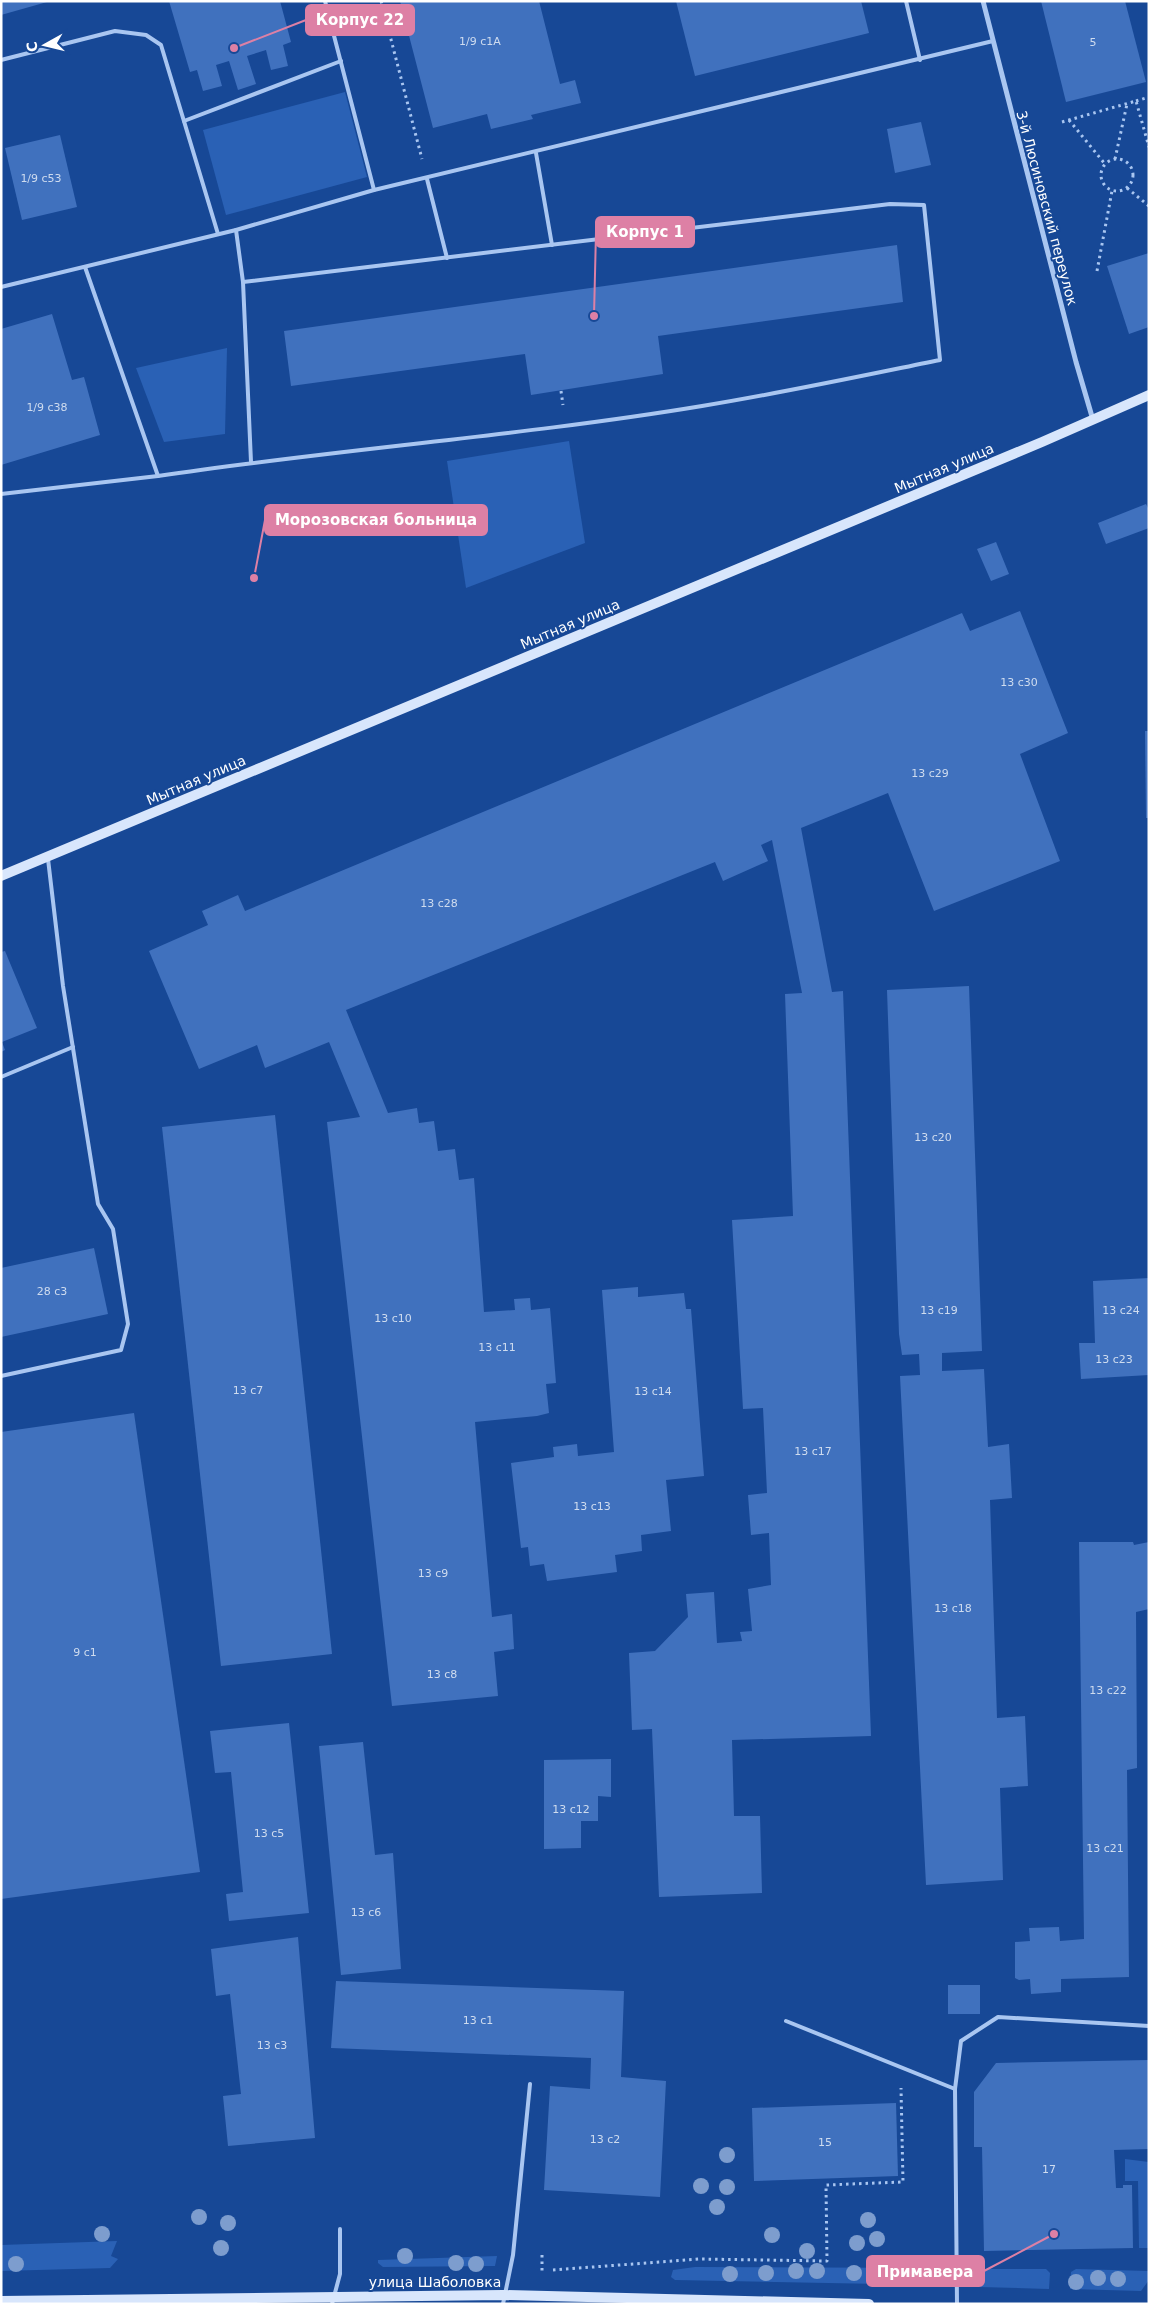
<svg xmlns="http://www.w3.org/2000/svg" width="1150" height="2305" viewBox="0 0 1150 2305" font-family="'DejaVu Sans',sans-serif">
  <rect width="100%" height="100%" fill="#174896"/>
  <g fill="#2a61b5">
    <polygon points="345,92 367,177 226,215 203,130"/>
    <polygon points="227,348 225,434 164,442 136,368"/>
    <polygon points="569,441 585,543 466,588 447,461"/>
    <polygon points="1125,2159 1149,2162 1149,2248 1139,2248 1138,2181 1125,2181"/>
    <polygon points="117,2241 111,2256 118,2259 110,2268 1,2271 1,2245"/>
    <polygon points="497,2256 495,2266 383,2267 378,2263 378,2260"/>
    <polygon points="695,2267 940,2268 933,2285 675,2280 671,2277 673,2270"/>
    <polygon points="971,2269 1046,2269 1050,2273 1049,2289 979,2287 972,2275"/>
    <polygon points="1076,2269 1149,2271 1149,2280 1141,2291 1070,2289 1071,2272"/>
  </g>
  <g fill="#4071be">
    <polygon points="1,1 47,1 47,2 1,15"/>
    <polygon points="169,1 280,1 291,42 283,45 288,66 271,70 266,50 247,56 256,84 238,90 229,61 216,65 222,86 203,91 197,70 190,72"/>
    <polygon points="400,1 539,1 560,84 575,80 581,103 531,115 533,119 491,129 487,114 433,128"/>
    <polygon points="676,1 861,1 869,33 695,76"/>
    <polygon points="1041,1 1125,1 1146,82 1066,102"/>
    <polygon points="921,122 931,165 895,173 887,129"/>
    <polygon points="60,135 77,207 22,220 5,148"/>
    <polygon points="897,245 903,302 658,336 663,374 531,395 525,354 291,386 284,331"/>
    <polygon points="1149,253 1149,327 1129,334 1107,266"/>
    <polygon points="52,314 72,380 84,377 100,435 1,465 1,329"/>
    <polygon points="1146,504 1149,510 1149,528 1106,544 1098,523"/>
    <polygon points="996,542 1009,574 991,581 977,549"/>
    <polygon points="1020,611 1068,733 1020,754 1060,861 934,911 888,793 801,828 832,992 843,991 871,1736 732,1740 734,1816 760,1816 762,1893 659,1897 652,1729 632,1730 629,1653 655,1651 688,1617 686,1594 714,1592 717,1643 742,1641 740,1632 752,1631 748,1589 771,1585 769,1533 751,1535 748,1495 767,1493 763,1408 743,1409 732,1220 793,1216 785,994 802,993 772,840 761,845 768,861 723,881 715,862 346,1010 388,1113 417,1108 419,1123 434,1121 438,1151 455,1149 459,1180 474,1178 484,1312 515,1310 514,1299 530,1298 531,1310 550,1308 556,1383 546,1384 549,1413 537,1416 475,1422 492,1617 512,1614 514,1649 494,1652 498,1696 392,1706 327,1122 360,1117 329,1042 265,1068 257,1045 199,1069 149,951 208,925 202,911 238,895 245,911 962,613 970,631"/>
    <polygon points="1145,731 1149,731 1149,818 1146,818"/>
    <polygon points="5,951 37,1028 2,1042 5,1050 1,1052 1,952"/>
    <polygon points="969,986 982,1351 942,1353 942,1371 984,1369 988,1447 1009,1444 1012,1498 990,1500 997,1718 1025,1716 1028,1786 1000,1788 1003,1880 926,1885 900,1376 920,1375 919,1354 902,1355 899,1334 887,990"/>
    <polygon points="275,1115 332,1654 221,1666 162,1127"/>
    <polygon points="94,1248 108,1314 1,1337 1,1268"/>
    <polygon points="1149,1278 1149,1375 1081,1379 1079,1343 1095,1343 1093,1281"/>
    <polygon points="638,1287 638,1297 684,1293 686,1309 691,1309 704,1476 666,1480 671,1531 641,1535 642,1551 615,1555 617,1572 547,1581 544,1564 530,1566 528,1547 521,1548 511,1463 554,1457 553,1447 577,1444 578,1456 614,1452 602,1290"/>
    <polygon points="134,1413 200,1872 1,1899 1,1432"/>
    <polygon points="1079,1542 1133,1542 1134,1545 1149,1542 1149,1609 1136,1612 1137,1768 1127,1770 1129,1977 1061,1979 1061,1992 1031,1994 1030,1979 1019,1980 1015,1978 1015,1942 1030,1941 1029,1928 1059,1927 1060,1941 1084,1939"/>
    <polygon points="289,1723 309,1913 229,1921 226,1894 243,1892 231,1772 215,1773 210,1731"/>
    <polygon points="363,1742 375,1855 393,1853 401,1969 341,1975 319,1746"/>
    <polygon points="611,1759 611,1797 598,1796 598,1821 581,1821 581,1848 544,1849 544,1760"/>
    <polygon points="298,1937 315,2138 228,2146 223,2096 241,2094 230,1994 216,1996 211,1949"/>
    <polygon points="336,1981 624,1991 621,2077 666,2081 660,2197 544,2190 550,2086 590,2089 591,2058 331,2048"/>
    <rect x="948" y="1985" width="32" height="29"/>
    <polygon points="1149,2060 1149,2149 1114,2150 1116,2188 1123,2188 1123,2185 1132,2185 1133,2248 984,2251 982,2147 974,2147 974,2092 996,2063"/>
    <polygon points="896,2103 898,2176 754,2181 752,2108"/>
  </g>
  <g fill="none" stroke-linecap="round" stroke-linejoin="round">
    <g stroke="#a9c6f1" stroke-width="3" stroke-dasharray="2.5 4" stroke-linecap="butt">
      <polyline points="381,1 422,159"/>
      <polyline points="1136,101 1149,97"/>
      <polyline points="1069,120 1105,164"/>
      <polyline points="1062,122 1136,101 1149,147"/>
      <circle cx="1117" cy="175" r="16"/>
      <polyline points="1115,159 1127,104"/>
      <polyline points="1127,188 1149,206"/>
      <polyline points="1097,271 1112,191"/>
      <polyline points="561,391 563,405"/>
      <polyline points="542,2255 542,2271 544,2271"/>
      <polyline points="553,2270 699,2259 827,2261 826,2185 903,2182 901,2088"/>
    </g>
    <g stroke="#a9c6f1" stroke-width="4">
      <polyline points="325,1 374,190"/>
      <polyline points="906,1 920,60"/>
      <polyline points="1,60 115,31 146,35 161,45 218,234"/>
      <polyline points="184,121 341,61"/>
      <polyline points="536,153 552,245"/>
      <polyline points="427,179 447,258"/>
      <polyline points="236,230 243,282 251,462"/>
      <path d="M85,267l73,209c180,-27 363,-40 544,-70 80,-13 159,-30 238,-46l-16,-155 -34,-1 -647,78"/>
      <polyline points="1,287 236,230 374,190 993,41"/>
      <polyline points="1,494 158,476"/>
      <polyline points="1,1077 73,1047"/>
      <polyline points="1,1376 121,1350 128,1324 113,1229 98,1204 63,986 48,859"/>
      <polyline points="786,2021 955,2089"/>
      <polyline points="332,2304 340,2274 340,2229"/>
      <polyline points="503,2304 513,2255 530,2084"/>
      <polyline points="957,2304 955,2089 961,2041 998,2017 1149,2026"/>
    </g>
    <polyline stroke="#a9c6f1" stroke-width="5" points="983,1 1076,362 1093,420"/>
    <g stroke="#d8e6fc" stroke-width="10">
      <polyline points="1,876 1042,442 1149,395"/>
      <polyline points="1,2301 503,2295 869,2304"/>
    </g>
  </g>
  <g fill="#7d9dce">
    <circle cx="727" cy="2155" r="8"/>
    <circle cx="701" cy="2186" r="8"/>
    <circle cx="727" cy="2187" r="8"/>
    <circle cx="717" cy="2207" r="8"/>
    <circle cx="199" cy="2217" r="8"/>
    <circle cx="868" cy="2220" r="8"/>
    <circle cx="228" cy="2223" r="8"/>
    <circle cx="102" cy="2234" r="8"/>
    <circle cx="772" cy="2235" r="8"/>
    <circle cx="877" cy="2239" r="8"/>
    <circle cx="857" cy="2243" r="8"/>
    <circle cx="221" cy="2248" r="8"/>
    <circle cx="807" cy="2251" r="8"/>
    <circle cx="405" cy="2256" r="8"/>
    <circle cx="456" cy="2263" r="8"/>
    <circle cx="16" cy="2264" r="8"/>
    <circle cx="476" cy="2264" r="8"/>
    <circle cx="796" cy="2271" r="8"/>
    <circle cx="817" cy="2271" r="8"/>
    <circle cx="766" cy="2273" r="8"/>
    <circle cx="854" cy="2273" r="8"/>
    <circle cx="730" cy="2274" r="8"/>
    <circle cx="1098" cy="2278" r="8"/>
    <circle cx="1118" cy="2279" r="8"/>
    <circle cx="1076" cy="2282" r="8"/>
  </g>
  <g text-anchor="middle" stroke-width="4" stroke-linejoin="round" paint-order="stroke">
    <g font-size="11" fill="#cfdcef">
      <text x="480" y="45">1/9 с1А</text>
      <text x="1093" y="46">5</text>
      <text x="41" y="182">1/9 с53</text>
      <text x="47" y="411">1/9 с38</text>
      <text x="1019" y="686">13 с30</text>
      <text x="930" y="777">13 с29</text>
      <text x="439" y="907">13 с28</text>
      <text x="933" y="1141">13 с20</text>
      <text x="52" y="1295">28 с3</text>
      <text x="939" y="1314">13 с19</text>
      <text x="1121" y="1314">13 с24</text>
      <text x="393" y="1322">13 с10</text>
      <text x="497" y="1351">13 с11</text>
      <text x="1114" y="1363">13 с23</text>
      <text x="248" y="1394">13 с7</text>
      <text x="653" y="1395">13 с14</text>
      <text x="813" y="1455">13 с17</text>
      <text x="592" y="1510">13 с13</text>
      <text x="433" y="1577">13 с9</text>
      <text x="953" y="1612">13 с18</text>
      <text x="85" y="1656">9 с1</text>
      <text x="442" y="1678">13 с8</text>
      <text x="1108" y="1694">13 с22</text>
      <text x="571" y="1813">13 с12</text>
      <text x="269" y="1837">13 с5</text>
      <text x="1105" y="1852">13 с21</text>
      <text x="366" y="1916">13 с6</text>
      <text x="478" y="2024">13 с1</text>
      <text x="272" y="2049">13 с3</text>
      <text x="605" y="2143">13 с2</text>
      <text x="825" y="2146">15</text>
      <text x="1049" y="2173">17</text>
    </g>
    <g font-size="14" fill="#fff" stroke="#174896">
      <text transform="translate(1047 208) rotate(75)" y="5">3-й Люсиновский переулок</text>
      <text transform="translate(944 468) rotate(-23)" y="5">Мытная улица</text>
      <text transform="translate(570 624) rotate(-23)" y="5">Мытная улица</text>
      <text transform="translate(196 780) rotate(-23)" y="5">Мытная улица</text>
      <text x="435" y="2287">улица Шаболовка</text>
    </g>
  </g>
  <path fill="none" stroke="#dd80a5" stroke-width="2" d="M234 48L306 20M594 316L596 232M254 578L265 520M1054 2234L984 2271"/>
  <g fill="#dd80a5" stroke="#174896" stroke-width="2">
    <circle cx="234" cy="48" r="5"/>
    <circle cx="594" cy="316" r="5"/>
    <circle cx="254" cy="578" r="5"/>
    <circle cx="1054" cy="2234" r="5"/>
  </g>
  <g fill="#dd80a5" stroke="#dd80a5" stroke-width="2">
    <rect x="306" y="5" width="108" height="30" rx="5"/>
    <rect x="596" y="217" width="98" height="30" rx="5"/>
    <rect x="265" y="505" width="222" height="30" rx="5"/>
    <rect x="867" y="2256" width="117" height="30" rx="5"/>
  </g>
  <g font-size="15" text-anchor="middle" font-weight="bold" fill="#fff">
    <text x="360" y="25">Корпус 22</text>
    <text x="645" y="237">Корпус 1</text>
    <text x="376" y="525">Морозовская больница</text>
    <text x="925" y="2277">Примавера</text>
  </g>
  <rect width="1150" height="2305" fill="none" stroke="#ffffff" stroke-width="5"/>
  <g transform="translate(45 45) rotate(262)" stroke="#174896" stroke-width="4" paint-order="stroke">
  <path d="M0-4L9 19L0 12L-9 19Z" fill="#ffffff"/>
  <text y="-8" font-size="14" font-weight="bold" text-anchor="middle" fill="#ffffff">С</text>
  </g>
</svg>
